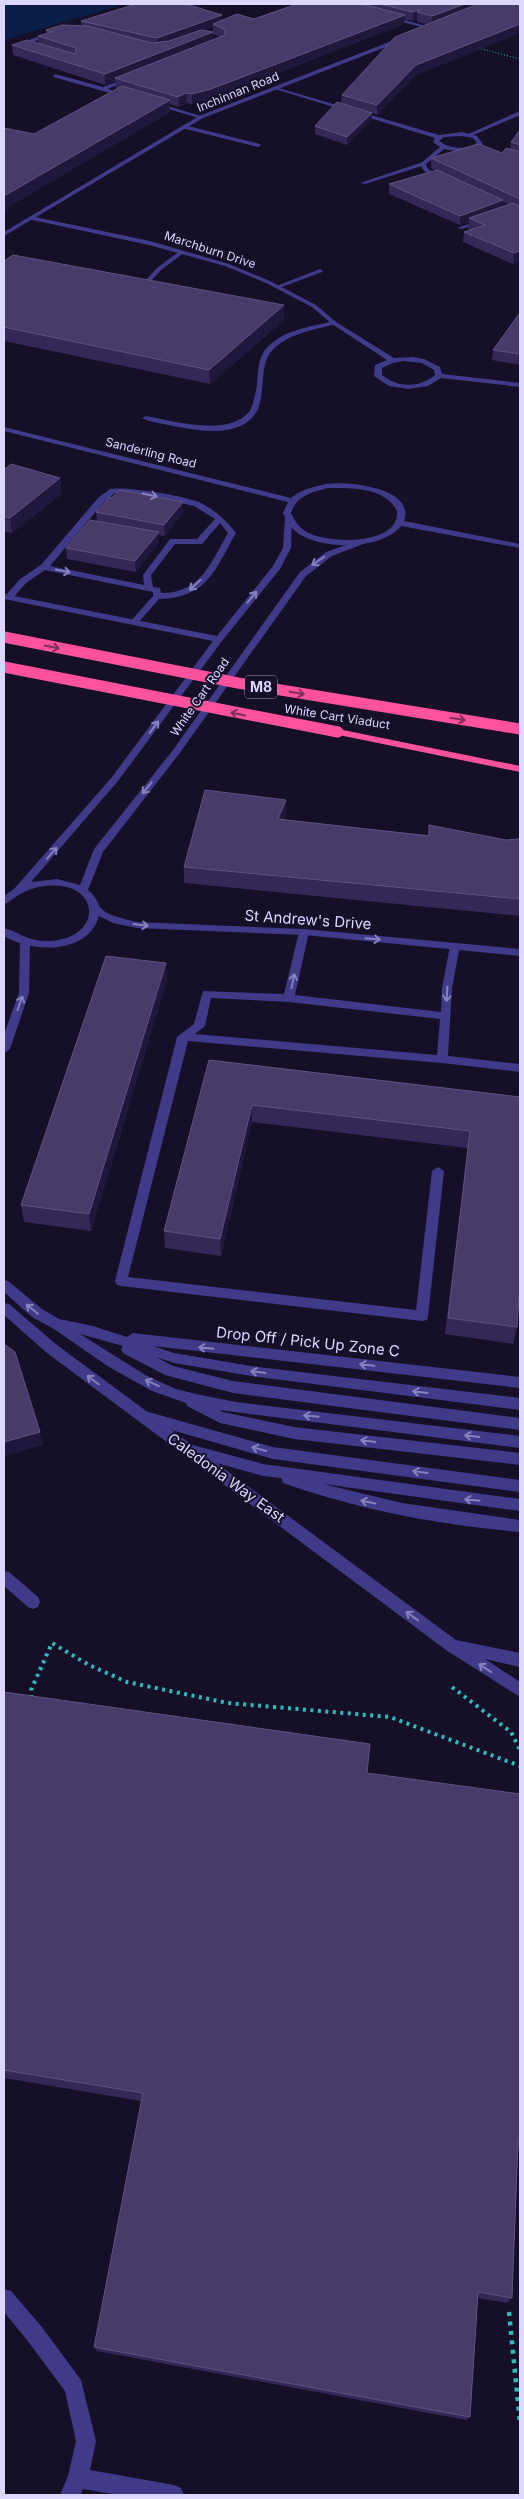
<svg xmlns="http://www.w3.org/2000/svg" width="524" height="2499" viewBox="0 0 524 2499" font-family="Inter,sans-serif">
  <rect width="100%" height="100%" fill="#151028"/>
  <polygon fill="#0a1e47" points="4,4 124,4 4,40"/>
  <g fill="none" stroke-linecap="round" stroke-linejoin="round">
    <polyline stroke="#2ebcb9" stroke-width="1" stroke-dasharray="1 2" stroke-linecap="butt" points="478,48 520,59"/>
    <g stroke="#2ebcb9" stroke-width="4" stroke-dasharray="3 4.5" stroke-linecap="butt">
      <polyline points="452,1687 511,1732 520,1750"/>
      <polyline points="31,1698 31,1690 52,1643 89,1665 127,1682 228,1703 390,1717 520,1766"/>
    </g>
    <polyline stroke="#2ebcb9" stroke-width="4.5" stroke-dasharray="4 5.5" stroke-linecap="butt" points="509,2312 520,2423"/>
    <g fill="#403a88" fill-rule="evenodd">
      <polygon points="387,16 391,16 433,28 429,29 387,18"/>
      <polygon points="54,31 56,34 27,44 31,49 20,46 23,42"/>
      <polygon points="55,74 103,87 129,77 134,78 108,89 113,91 110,93 53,77"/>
      <polygon points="151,102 155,102 204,117 199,118 151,104"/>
      <polygon points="520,111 520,115 471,136 466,135"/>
      <polygon points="184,125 260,144 261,145 258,147 182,128"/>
      <polygon points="423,162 425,165 365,184 360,183"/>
      <polygon points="483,219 488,220 462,229 457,228"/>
      <polygon points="180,251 185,252 161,270 150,282 146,282 146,280 157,268"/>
      <polygon points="320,269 323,271 322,272 279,288 274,287"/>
      <path d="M334,321l2,1v2c-22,6 -49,9 -65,28 -12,14 -5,42 -14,59 -16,29 -64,19 -89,14 -8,-2 -19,-3 -26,-7l4,-2c27,5 82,21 103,-4 4,-5 5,-14 7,-21 3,-14 0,-29 9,-41 16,-20 45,-23 69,-29z"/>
      <path d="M110,489c16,-3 77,7 91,14 15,8 25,17 35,30 -21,37 -29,65 -77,66l-22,25 -7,-2 23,-26v-4l-108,-22 -19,13 -14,16h-6v-4l14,-16 21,-14 57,-67zM115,493h19l60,13 21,13 -18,20h-27l-27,36 1,10 -94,-19 54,-64zM220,523l8,10c-18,31 -27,60 -67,60l-1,-5 -7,-1 -2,-12 24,-31h27z"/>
      <path d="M304,929l5,3 -14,63 146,17 1,-24 8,-42 1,-2h8l1,2 -8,42 -4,68 72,8v8l-78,-9 -254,-22 -60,236 288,33 16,-139 6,-4 6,4 -16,145 -1,4 -5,1 -301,-35 -4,-1 -2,-4 62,-244 17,-13 9,-33 81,3 15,-62zM211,998l78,4 151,17 -3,36 -242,-21 10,-8z"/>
      <polygon points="25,939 30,943 29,993 10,1049 4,1053 4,1034 19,993 20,943"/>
      <polygon points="4,1280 8,1281 42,1309 59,1319 93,1326 127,1337 133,1333 520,1377 520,1388 153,1346 174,1353 258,1367 520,1398 520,1410 258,1377 174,1363 156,1357 173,1366 233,1381 520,1418 520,1430 233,1393 165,1375 123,1353 121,1349 123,1346 80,1334 147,1376 176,1389 196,1394 236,1402 520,1436 520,1448 219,1410 223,1412 294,1427 520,1453 520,1465 294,1439 220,1423 187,1406 186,1403 152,1391 109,1367 54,1329 32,1317 4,1292"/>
      <polygon points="145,1411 273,1447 520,1480 520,1492 273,1459 140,1421 138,1417 140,1413"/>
      <path d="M189,1444l74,20 257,35v12l-197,-27 79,19 118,17v12c-80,-7 -161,-22 -237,-49l-2,-5 -18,-2 -79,-22 -2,-4 2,-4z"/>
      <polygon points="4,1571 9,1572 38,1597 40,1602 38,1607 33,1609 28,1607 4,1586"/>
      <polygon points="4,2289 11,2291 41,2326 81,2380 96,2441 90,2470 174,2485 181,2488 184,2495 119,2495 83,2489 80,2495 60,2495 68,2476 76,2441 65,2391 27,2340 4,2312"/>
    </g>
    <g fill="#403a88" fill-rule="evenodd">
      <path d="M275,87l164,48 23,-3 15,4 6,8c-11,9 -25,8 -39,5l-18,15 2,5 20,11 -5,1 -19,-10 -4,-7 20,-17 -7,-5 2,-4 -160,-49zM462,136l11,2 4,5c-12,7 -27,6 -38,-2l5,-4z"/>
      <path d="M30,216l120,25 79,23 41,17 46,24 20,17 58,36 19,-1 11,2 16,8 2,7 78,9v4l-79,-9 -13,8 -20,3 -19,-3 -15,-10 1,-11 12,-5 -55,-36 -20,-17 -46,-24 -41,-17 -76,-21 -121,-26zM404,361l18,2 12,7 1,5c-16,13 -37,13 -53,0v-7l11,-5z"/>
      <path d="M285,517l7,2 -1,29 -11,21 -58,72 -104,140 -87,101 26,-3 23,6 14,-36 79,-99 127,-178 26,-20 37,-13h3v4l-34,13 -26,20 -127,178 -76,98 -15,38c7,5 8,10 12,17 6,9 26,12 37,15l167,7 216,20v7l-216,-21 -167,-7 -24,-5 -14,-7c-11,39 -67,37 -95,20v-8c15,4 21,12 40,13 61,1 59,-62 1,-55 -10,1 -20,5 -28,10 -5,3 -8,7 -13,8v-8l10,-7 98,-112 101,-136 -209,-42v-5l213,42 56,-70 10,-18z"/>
      <polygon points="4,1303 9,1304 57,1345 456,1640 520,1653 520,1667 485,1659 520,1682 520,1697 446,1650 47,1353 4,1315"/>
    </g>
    <g fill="#403a88" fill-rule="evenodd">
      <polygon points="402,37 404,40 203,118 4,236 4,232 199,116"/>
      <path d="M4,427l287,71c9,-8 24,-12 36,-14 21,-3 89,4 77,37l116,23v4l-119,-22c-19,24 -77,24 -102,8 -8,-6 -12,-12 -16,-21l5,-11 -284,-71zM328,488c24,0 57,-1 69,23 3,36 -72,33 -92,20 -7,-5 -10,-10 -14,-18 5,-17 21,-21 37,-25z"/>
    </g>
    <polygon fill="#ff529e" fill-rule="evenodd" points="338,729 520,766 520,772 334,734 334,730"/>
    <g stroke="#ff529e" stroke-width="11">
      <polyline points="4,637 238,683 520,729"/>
      <polyline points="4,667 338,732"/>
    </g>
  </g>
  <g fill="#342857" fill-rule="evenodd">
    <path d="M297,4h223v29l-104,42 -39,40 -5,-2 -1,7 -24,25 -32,-11v-8l26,-22 1,-9 84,-71 -9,-2v-3l-4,2 -8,-2 -1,5 -193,75 -19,5 -5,-1 -8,4 -9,-3v8l-162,95v3l-4,3v-85l30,6 84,-46h-2l-1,-7 -10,4 -92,-30 -1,-10 26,-2v-7l8,-2v-4l36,-4 -1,-5 141,-6v5l32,-1zM213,27v7l7,3 -7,3v-8l-10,-2z"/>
    <path d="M520,130v131l-7,3 -50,-22 1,-10 6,-2 -2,-1 1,-7 -9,3 -71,-31v-10l46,-14 -4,-2v-10l71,-5 8,-4 1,-7zM503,202l5,2 -5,2z"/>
    <polygon points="4,261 284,305 284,320 210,384 4,341"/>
    <polygon points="520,314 520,365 492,360 493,350"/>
    <polygon points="4,470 60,478 61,494 12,533 4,531"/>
    <polygon points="112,498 183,502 183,513 165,536 159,535 159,542 136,572 67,559 66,548 97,521 96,512"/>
    <polygon points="286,816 284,820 428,835 429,825 506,840 520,839 520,916 184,883 184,867"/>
    <polygon points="167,980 91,1231 24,1222 21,1205"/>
    <polygon points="209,1060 520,1097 517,1327 513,1344 445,1334 468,1148 252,1122 221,1256 165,1248 164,1231"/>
    <polygon points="4,1692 367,1773 520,1794 520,2150 518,2149 512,2298 507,2303 478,2298 470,2417 466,2420 97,2351 94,2347 141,2101 4,2078"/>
  </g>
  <g fill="#20173c">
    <polygon points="465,4 488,4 431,26 432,16"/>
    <polygon points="421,9 417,12 417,19 413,21 413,12"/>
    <polygon points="222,15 223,23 213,24 213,27 157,47 157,38"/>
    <polygon points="405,15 404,24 211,99 192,104 192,94"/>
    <polygon points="520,24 520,33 416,75 377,115 377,105 416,65"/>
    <polygon points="213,32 213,42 115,78 115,81 105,85 105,74"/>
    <polygon points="186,93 187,103 179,107 178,97"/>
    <polygon points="170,100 170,112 8,207 8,210 4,213 4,196"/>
    <polygon points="372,113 371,120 347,145 347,137"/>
    <polygon points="503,200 502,209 469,218 469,222 460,225 460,216"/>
    <polygon points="520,251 520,261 513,264 514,253"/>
    <polygon points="284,305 284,320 210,384 209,370"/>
    <polygon points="60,478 61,494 12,533 10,518"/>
    <polygon points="183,502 183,513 165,536 164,525"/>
    <polygon points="159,532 159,542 136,572 135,561"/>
    <polygon points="286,800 286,816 277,835 278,819"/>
    <polygon points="166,963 167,980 91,1231 89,1214"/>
    <polygon points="252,1105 252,1122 221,1256 220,1239"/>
    <polygon points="40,1432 43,1445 4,1456 4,1442"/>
  </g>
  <g fill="#463b69" stroke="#5e5380">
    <polygon points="136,4 186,4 222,15 157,38 81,21"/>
    <polygon points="297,4 362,4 405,15 211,89 192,94 186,93 178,97 115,78 225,35 225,30 213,24 237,14 254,19"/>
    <polygon points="380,4 465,4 432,16 417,12 421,9 413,12"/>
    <polygon points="478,4 520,4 520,24 416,65 377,105 342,95 395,37"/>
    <polygon points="62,25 88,26 152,43 169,41 201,30 213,32 105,74 12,45 27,40 75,54 76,48 38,36 52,32 46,30"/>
    <polygon points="122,86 170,100 4,196 4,128 34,134"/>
    <polygon points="337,102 372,113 347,137 315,126"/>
    <polygon points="520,130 520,145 511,142"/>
    <polygon points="479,144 502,153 506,148 520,152 520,199 431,158"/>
    <polygon points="437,170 503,200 460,216 389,184"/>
    <polygon points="513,203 520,206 520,251 514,253 464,232 485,225 469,218"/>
    <polygon points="13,255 284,305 209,370 4,327 4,261"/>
    <polygon points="519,314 520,314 520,354 493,350"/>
    <polygon points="11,464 60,478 10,518 4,516 4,470"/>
    <polygon points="119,490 183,502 164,525 96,512 110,497 112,498"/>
    <polygon points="90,520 159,532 135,561 66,548"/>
    <polygon points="205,790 286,800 278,819 429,836 429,825 506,840 520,839 520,899 184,867"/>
    <polygon points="106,956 166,963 89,1214 21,1205"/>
    <polygon points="209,1060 520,1097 520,1284 517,1327 448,1318 470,1131 252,1105 220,1239 164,1231"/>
    <polygon points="4,1344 15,1352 40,1432 4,1442"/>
    <polygon points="4,1692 370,1744 367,1773 520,1794 520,2142 518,2141 512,2298 478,2292 470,2417 94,2347 143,2093 4,2070"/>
  </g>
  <defs><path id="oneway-shaft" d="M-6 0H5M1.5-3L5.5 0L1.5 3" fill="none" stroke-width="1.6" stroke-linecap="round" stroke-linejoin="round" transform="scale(1.25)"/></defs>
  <g stroke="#8781be">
    <use href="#oneway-shaft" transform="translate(150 495) rotate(11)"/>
    <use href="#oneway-shaft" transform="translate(318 561) rotate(146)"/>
    <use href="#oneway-shaft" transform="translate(63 571) rotate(11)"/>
    <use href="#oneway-shaft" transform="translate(195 585) rotate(137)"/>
    <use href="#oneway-shaft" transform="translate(252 597) rotate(-51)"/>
    <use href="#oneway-shaft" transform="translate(154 727) rotate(-54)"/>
    <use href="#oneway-shaft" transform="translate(147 788) rotate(129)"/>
    <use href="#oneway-shaft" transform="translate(52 853) rotate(-48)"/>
    <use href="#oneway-shaft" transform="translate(141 925) rotate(7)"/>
    <use href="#oneway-shaft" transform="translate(373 939) rotate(5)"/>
    <use href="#oneway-shaft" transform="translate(293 981) rotate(-78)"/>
    <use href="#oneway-shaft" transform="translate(447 994) rotate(93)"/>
    <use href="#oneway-shaft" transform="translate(20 1003) rotate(-70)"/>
    <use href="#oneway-shaft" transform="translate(32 1309) rotate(-141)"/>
    <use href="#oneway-shaft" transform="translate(206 1348) rotate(-174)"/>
    <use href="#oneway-shaft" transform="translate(367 1365) rotate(-174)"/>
    <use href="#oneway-shaft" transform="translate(258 1372) rotate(-172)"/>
    <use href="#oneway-shaft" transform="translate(93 1380) rotate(-143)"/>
    <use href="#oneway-shaft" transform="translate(152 1383) rotate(-155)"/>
    <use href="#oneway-shaft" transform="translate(420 1392) rotate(-173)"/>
    <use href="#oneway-shaft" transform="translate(311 1416) rotate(-174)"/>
    <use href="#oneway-shaft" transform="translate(472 1436) rotate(-173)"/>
    <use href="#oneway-shaft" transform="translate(368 1441) rotate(-173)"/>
    <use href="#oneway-shaft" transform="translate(259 1449) rotate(-164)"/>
    <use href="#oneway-shaft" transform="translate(420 1472) rotate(-172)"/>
    <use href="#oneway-shaft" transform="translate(472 1500) rotate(-174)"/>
    <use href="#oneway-shaft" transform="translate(368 1502) rotate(-168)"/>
    <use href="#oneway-shaft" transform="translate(412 1616) rotate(-144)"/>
    <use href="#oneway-shaft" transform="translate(485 1668) rotate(-146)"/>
  </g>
  <g stroke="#7e2e5d">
    <use href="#oneway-shaft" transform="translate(52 647) rotate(11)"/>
    <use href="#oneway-shaft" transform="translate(297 693) rotate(9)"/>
    <use href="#oneway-shaft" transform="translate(238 714) rotate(-169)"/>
    <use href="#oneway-shaft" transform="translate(458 719) rotate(9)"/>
  </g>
  <g text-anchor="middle" stroke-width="4" stroke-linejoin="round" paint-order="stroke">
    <g font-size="12" fill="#ddd7ff" stroke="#151028">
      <text transform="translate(238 92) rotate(-22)" y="4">Inchinnan Road</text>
      <text transform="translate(210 250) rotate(18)" y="4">Marchburn Drive</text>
      <text transform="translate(151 453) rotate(14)" y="4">Sanderling Road</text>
      <text transform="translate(200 697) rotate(-55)" y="4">White Cart Road</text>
      <text transform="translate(337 717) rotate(9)" y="4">White Cart Viaduct</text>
    </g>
    <rect fill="#151028" stroke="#a19bbe" stroke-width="1" x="245" y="675.5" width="32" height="23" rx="4"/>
    <g font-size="14" font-weight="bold" fill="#ddd7ff">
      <text x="261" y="692">M8</text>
    </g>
    <g font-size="15" fill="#ddd7ff" stroke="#151028">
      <text transform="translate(308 920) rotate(4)" y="5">St Andrew's Drive</text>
      <text transform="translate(308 1342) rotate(6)" y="5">Drop Off / Pick Up Zone C</text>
      <text transform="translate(226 1478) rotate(36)" y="5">Caledonia Way East</text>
    </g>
  </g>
  <rect width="524" height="2499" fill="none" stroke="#ddd7ff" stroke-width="10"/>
</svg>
